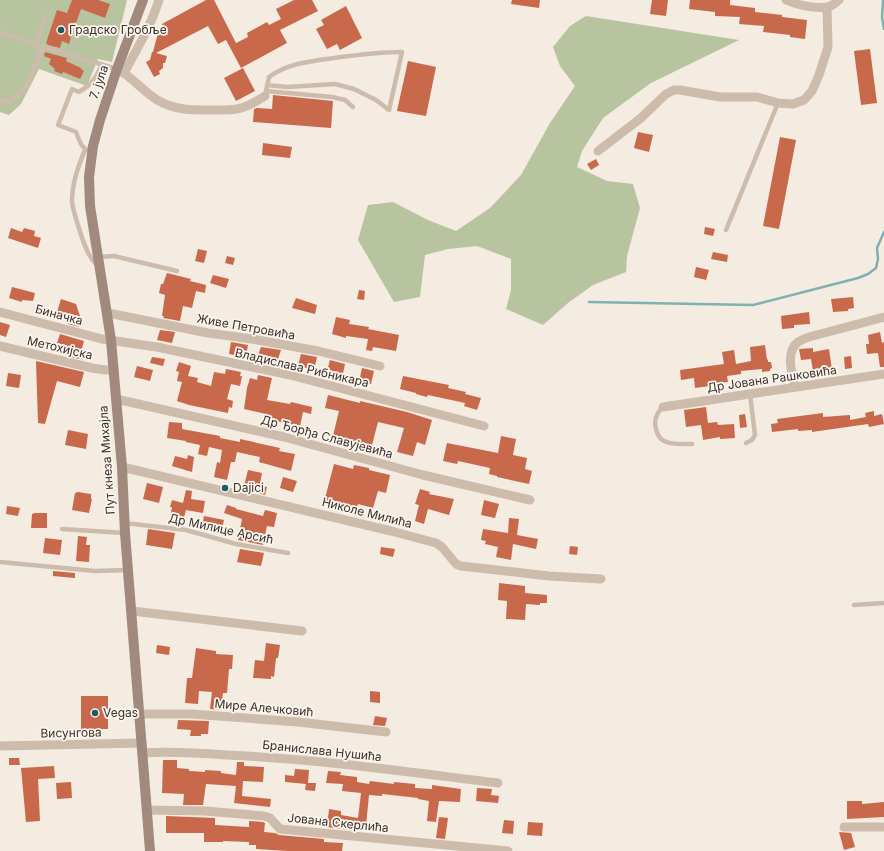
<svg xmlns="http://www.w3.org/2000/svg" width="884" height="851" viewBox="0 0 884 851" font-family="Inter,sans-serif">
  <rect width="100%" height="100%" fill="#f4ebe1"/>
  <g fill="#b8c4a0">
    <polygon points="0,0 127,0 112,62 98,59 87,86 39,69 21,104 9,115 0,112"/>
    <polygon points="586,16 739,40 651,83 603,118 582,151 577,167 607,181 633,184 640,208 627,256 626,272 593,285 568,303 543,325 506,309 511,290 511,259 477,246 448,249 425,255 420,297 394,302 358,240 368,205 393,202 428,220 456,231 490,208 521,175 550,123 575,86 560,66 553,47 570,26"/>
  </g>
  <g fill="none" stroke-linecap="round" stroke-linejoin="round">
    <g stroke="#7fb0b2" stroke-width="2.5">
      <polyline points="883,0 882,17 884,29"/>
      <polyline points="589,302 753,305 858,278 868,274 876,268 878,259 877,248 884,232"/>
    </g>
  </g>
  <g fill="#c8694b">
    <polygon points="72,0 98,0 110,4 105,18 81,9 76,23 74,22 69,36 71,37 69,44 62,41 60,48 48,45 46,43 57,10 67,13"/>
    <polygon points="206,0 214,0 236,43 248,37 247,33 267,22 269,25 281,19 276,9 294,0 312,0 318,11 280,30 287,43 241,68 226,40 218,44 208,26 156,53 167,56 165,63 163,63 163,68 159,71 160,74 154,77 146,62 150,60 152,52 153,52 158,33 168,35 162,24"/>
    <polygon points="512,0 540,0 539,8 511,4"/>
    <polygon points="652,0 668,0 666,16 650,14"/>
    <polygon points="690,0 730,0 730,5 755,8 755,12 782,15 782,17 807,20 805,39 790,37 790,35 763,32 764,26 739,24 740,17 715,16 715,12 689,9"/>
    <polygon points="346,6 362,38 340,50 337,44 327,49 316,29 324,25 321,20"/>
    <polygon points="870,49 877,103 861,105 854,51"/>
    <polygon points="45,52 67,58 66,61 81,68 81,69 84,71 80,79 63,72 62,74 54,71 55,69 49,64 51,59 44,56"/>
    <polygon points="408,61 436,67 426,116 397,111"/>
    <polygon points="243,68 255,91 236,101 224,78"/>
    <polygon points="273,95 333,101 331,128 253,122 254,109 257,108 272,109"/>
    <polygon points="638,132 653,135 649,152 634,148"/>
    <polygon points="780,137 796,140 779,229 763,226"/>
    <polygon points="263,143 292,147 290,158 262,155"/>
    <polygon points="596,159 599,165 591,170 587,164"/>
    <polygon points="705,227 715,229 713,236 704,234"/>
    <polygon points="11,228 22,232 24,228 35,231 34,236 41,238 38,248 8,238"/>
    <polygon points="198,249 207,251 204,263 195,261"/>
    <polygon points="713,252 728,255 727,262 711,259"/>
    <polygon points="227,256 235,258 233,265 225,263"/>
    <polygon points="696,267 709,270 706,280 694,277"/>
    <polygon points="167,273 191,279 190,281 206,285 205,293 196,291 192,308 183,306 180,321 163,318 164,316 162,316 165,295 159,293 161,284 163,284"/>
    <polygon points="213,275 229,279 226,288 210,283"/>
    <polygon points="12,287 35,293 33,301 22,300 22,302 9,298"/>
    <polygon points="359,290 365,291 364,300 357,299"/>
    <polygon points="853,297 854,308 848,309 848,311 833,312 831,299"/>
    <polygon points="296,298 317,305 315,314 292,308"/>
    <polygon points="61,299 76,304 82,322 79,327 68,324 65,315 57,312"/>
    <polygon points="809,312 810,324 794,325 794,328 782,329 781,316"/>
    <polygon points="336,317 350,320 349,324 369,327 368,329 399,335 396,351 373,347 372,351 366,350 368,339 346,336 346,338 332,334"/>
    <polygon points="0,322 10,325 6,337 0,335"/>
    <polygon points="160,330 175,332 172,343 157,340"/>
    <polygon points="880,332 882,343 884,342 884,367 880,367 878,353 867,354 866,344 869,344 868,335"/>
    <polygon points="60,334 84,341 79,359 68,356 70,349 64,348 65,345 57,343"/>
    <polygon points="231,342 248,345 246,357 229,354"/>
    <polygon points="765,345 767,360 768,359 768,362 771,362 772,368 770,369 770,371 762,372 762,369 741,371 741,374 727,376 728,382 710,384 710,386 695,388 694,378 681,380 680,370 724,364 722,352 734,350 736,364 751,361 750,347"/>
    <polygon points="261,347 281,350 276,365 257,358"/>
    <polygon points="813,348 813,352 829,349 832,370 818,372 818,370 813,371 811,359 801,360 799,349"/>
    <polygon points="301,354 317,357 314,370 298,366"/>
    <polygon points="851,356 852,368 845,369 844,357"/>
    <polygon points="152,357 165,359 163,366 150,363"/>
    <polygon points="330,360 345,364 342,378 326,374"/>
    <polygon points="36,361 84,372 80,387 57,381 45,424 38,423"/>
    <polygon points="179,362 191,366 188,376 198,378 197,382 211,386 214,372 225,374 226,369 241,372 240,376 242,376 240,386 231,384 227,399 233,401 232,408 229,407 228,413 189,405 177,401 182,382 177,381 179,372 176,371"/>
    <polygon points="137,366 153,370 150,381 134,377"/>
    <polygon points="362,368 374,371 371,384 359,382"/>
    <polygon points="8,373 21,375 19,388 6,386"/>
    <polygon points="258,375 272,378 267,400 290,404 291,402 312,407 311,414 303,412 300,426 265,419 266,414 244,409 247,388 250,378 257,380"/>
    <polygon points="403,376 449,385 448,388 466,392 465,394 481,398 477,410 464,406 465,403 428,395 427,397 416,394 416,393 400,389"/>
    <polygon points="328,395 360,403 360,401 407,412 432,420 425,445 417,442 413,456 397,452 404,428 378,422 372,445 368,444 366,452 354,448 354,446 332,440 339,411 325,408"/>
    <polygon points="706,407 708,423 717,422 718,425 734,424 735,438 720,439 720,437 703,440 701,425 686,427 684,410"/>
    <polygon points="874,411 874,416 882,414 884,424 869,427 868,424 812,432 812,430 798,431 798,429 772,432 771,424 778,423 777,419 823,413 823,417 850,415 850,420 866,417 865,413"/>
    <polygon points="745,414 747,427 740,428 739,415"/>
    <polygon points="169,422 182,423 182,429 220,436 220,438 240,442 240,439 280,448 279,451 295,454 291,471 259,462 260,457 237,452 235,462 231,462 227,480 214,477 217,462 220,463 222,450 209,447 207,456 198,454 200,445 186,442 186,441 167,438"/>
    <polygon points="68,430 88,434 86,449 65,445"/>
    <polygon points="501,436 516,439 513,455 527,458 525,469 532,471 529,484 497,477 497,476 489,474 490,468 458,461 457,464 443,461 447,443 498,453"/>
    <polygon points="188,455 194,457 192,472 172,466 175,456 187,459"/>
    <polygon points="334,464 353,469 354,465 369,468 369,470 390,475 386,493 378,491 373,508 358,504 356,510 324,502"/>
    <polygon points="248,470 262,473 259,489 244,486"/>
    <polygon points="283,477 297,481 293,492 280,488"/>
    <polygon points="147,483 163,487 159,503 143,499"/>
    <polygon points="260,486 267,487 265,495 258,493"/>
    <polygon points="420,489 430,492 429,494 454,499 449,515 428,509 424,524 415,521 419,505 415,504"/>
    <polygon points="186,490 192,491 191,499 205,501 203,513 186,510 183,521 170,518 172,507 170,507 172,500 183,503"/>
    <polygon points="78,492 91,494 91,499 92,499 89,513 72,510 75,493"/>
    <polygon points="484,500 499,504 495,518 481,515"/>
    <polygon points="227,505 236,508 236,509 263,516 265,510 277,513 274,527 267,526 263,545 238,540 242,519 224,513"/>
    <polygon points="7,506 20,508 18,516 6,514"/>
    <polygon points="35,513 47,513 47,528 31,528 32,514"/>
    <polygon points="204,516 224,520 222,528 221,527 220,532 202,527"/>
    <polygon points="509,518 519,519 517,535 538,539 536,549 513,544 511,560 496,557 498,547 485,544 486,541 481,540 483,529 508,533"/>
    <polygon points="148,529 175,533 172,549 146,545"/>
    <polygon points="78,536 87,537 86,545 90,545 89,562 76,561"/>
    <polygon points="45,538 62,540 60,555 43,553"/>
    <polygon points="570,546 578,547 577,555 569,554"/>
    <polygon points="381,547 395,549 393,557 380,554"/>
    <polygon points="240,549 264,553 261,566 237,562"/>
    <polygon points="53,571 75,573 75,578 53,576"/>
    <polygon points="499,583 525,586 525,593 547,595 547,603 540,603 540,605 526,604 525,620 506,619 507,601 498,600"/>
    <polygon points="266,643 280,645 278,658 276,658 274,677 271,676 271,679 253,678 255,660 264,661"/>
    <polygon points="157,645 170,647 169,655 156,653"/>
    <polygon points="196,648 216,651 216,654 233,655 232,669 229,669 227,693 223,693 221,710 210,709 212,692 199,691 198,704 185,703 187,678 192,678"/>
    <polygon points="370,691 380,692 380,703 370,702"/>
    <rect x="81" y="696" width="27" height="33"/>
    <polygon points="375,716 387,718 385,726 373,725"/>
    <polygon points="178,720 209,721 208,734 201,734 201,736 190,736 191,730 177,729"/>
    <polygon points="9,758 19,758 20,765 9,765"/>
    <polygon points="163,760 177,760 177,768 189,769 189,771 205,772 205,770 221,771 221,773 236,775 237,762 244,762 244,766 264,767 263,782 243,781 242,796 271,799 270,807 234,803 236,786 206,784 203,805 183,805 184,794 162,793"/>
    <polygon points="54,766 55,778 38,779 40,821 26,822 21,768"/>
    <polygon points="295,769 309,770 308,783 316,783 315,791 305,790 306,784 285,782 285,775 294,776"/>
    <polygon points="328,771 341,772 340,775 357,777 357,782 369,784 370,781 394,784 394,782 415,784 415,788 432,789 432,785 461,789 460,802 439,801 436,822 427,821 429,801 418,799 418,798 382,794 382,796 369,795 366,826 351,825 350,830 327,827 329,809 341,811 341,815 358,818 361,793 342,791 343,784 326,783"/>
    <polygon points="71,782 72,798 57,799 56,783"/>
    <polygon points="477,788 492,789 491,795 499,796 498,803 476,801"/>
    <polygon points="847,801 862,801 862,804 884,802 884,817 847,819"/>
    <polygon points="166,816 215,818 215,825 249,827 249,821 263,822 265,823 264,832 275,833 279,835 324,839 324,842 343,843 342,851 288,851 256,849 256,845 249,845 249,842 223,841 223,842 204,842 204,833 166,833"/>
    <polygon points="439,817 448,818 445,839 436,838"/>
    <polygon points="504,820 514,821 513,834 502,833"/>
    <polygon points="528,822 543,823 542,836 527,835"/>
    <polygon points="839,832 851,833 855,847 844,850"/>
  </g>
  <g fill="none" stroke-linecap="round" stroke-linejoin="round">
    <g stroke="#cdbbac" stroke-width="4.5">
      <polyline points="0,32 43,47 117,69"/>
      <polyline points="36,45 46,15"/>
      <polyline points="266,91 332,97 345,100 353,107"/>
      <path d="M265,96l4,-19c19,-14 42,-16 65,-19 22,-3 45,-6 68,-6l-13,58 -13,-10 -22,-11 -19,-5 -48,3 -20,-2"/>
      <path d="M0,100l8,2c22,-12 26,-34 35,-55"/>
      <path d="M85,150c-7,16 -13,34 -13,51 1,12 7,26 10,37 4,10 7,20 15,27h2"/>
      <path d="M92,152c-11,-3 -12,-10 -16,-20l-18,-7 14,-36 7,3c12,-7 18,-15 23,-28"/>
      <polyline points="726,230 778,103"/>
      <polyline points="99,257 114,256 177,271"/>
      <path d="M663,407c-2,2 -5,5 -6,8 -4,7 -1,22 7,26 8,4 19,3 28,3"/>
      <polyline points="746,443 752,440 755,435 750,394"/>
      <polyline points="125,523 186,530 236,544 288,553"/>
      <polyline points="62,529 125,533"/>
      <polyline points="0,562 95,571 128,570"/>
      <polyline points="854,605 884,603"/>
    </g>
    <g stroke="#cdbbac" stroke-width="9">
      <path d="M786,0c11,5 29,9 42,7 4,-1 7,-4 11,-7"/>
      <path d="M117,69c16,8 26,23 42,32 18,10 36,9 57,9 7,0 15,0 21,-1 11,-2 20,-8 28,-13"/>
      <path d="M124,73c14,-26 26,-45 35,-73"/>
      <polyline points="598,151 641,118 666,94 674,90 680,90 720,97 757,97 778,103 793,104 804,100 812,91 819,75 828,47 827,7"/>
      <polyline points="0,312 102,339 157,347 290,375 484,426"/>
      <polyline points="108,313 208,333 252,339 318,351 380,366"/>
      <polyline points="0,346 92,368 106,370 114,369"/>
      <path d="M795,387c-3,-13 -10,-35 3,-45 3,-2 8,-4 11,-5l75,-20"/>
      <polyline points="116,399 284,437 423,475 530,500"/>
      <polyline points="663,407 884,374"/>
      <polyline points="122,467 391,531 436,543 442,547 456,564 461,566 549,576 601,579"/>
      <polyline points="132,611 302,631"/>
      <polyline points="140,714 191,714 298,722 386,732"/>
      <polyline points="0,746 142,743"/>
      <path d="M142,753c29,-2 57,0 86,2 90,4 180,17 270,28"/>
      <polyline points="147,810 205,811 264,816 270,818 280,829 508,851"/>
      <polyline points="844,827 884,827"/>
    </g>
    <polyline stroke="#a18a7d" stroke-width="10" points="143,0 117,69 100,120 93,146 89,177 90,206 111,340 122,467 125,533 150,851"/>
  </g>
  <g fill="#1f5a5e" stroke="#fbf5ee" stroke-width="1.5">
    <circle cx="61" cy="30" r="4"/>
    <circle cx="225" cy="488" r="4"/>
    <circle cx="95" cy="713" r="4"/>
  </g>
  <g text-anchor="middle" stroke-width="3.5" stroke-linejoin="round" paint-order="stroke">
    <g font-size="12" fill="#3b302b" stroke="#fbf5ee" text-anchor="start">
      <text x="69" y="34">Градско Гробље</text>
      <text x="233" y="492">Dajici</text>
      <text x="103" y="717">Vegas</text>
    </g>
    <g font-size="12" fill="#3b302b" stroke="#fbf5ee">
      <text transform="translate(99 82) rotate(-71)" y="4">7. јула</text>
      <text transform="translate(59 315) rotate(15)" y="4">Биначка</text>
      <text transform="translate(246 327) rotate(10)" y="4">Живе Петровића</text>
      <text transform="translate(60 348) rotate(13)" y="4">Метохијска</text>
      <text transform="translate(302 368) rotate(13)" y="4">Владислава Рибникара</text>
      <text transform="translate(772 379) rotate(-8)" y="4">Др Јована Рашковића</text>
      <text transform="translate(327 437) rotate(15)" y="4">Др Ђорђа Славујевића</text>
      <text transform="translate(107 460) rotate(-94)" y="4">Пут кнеза Михајла</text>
      <text transform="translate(367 513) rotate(14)" y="4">Николе Милића</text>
      <text transform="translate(221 529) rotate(12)" y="4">Др Милице Арсић</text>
      <text transform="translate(264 708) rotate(5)" y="4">Мире Алечковић</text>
      <text transform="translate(71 733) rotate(-1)" y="4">Висунгова</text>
      <text transform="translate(322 751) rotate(6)" y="4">Бранислава Нушића</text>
      <text transform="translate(338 823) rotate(6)" y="4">Јована Скерлића</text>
    </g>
  </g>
</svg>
